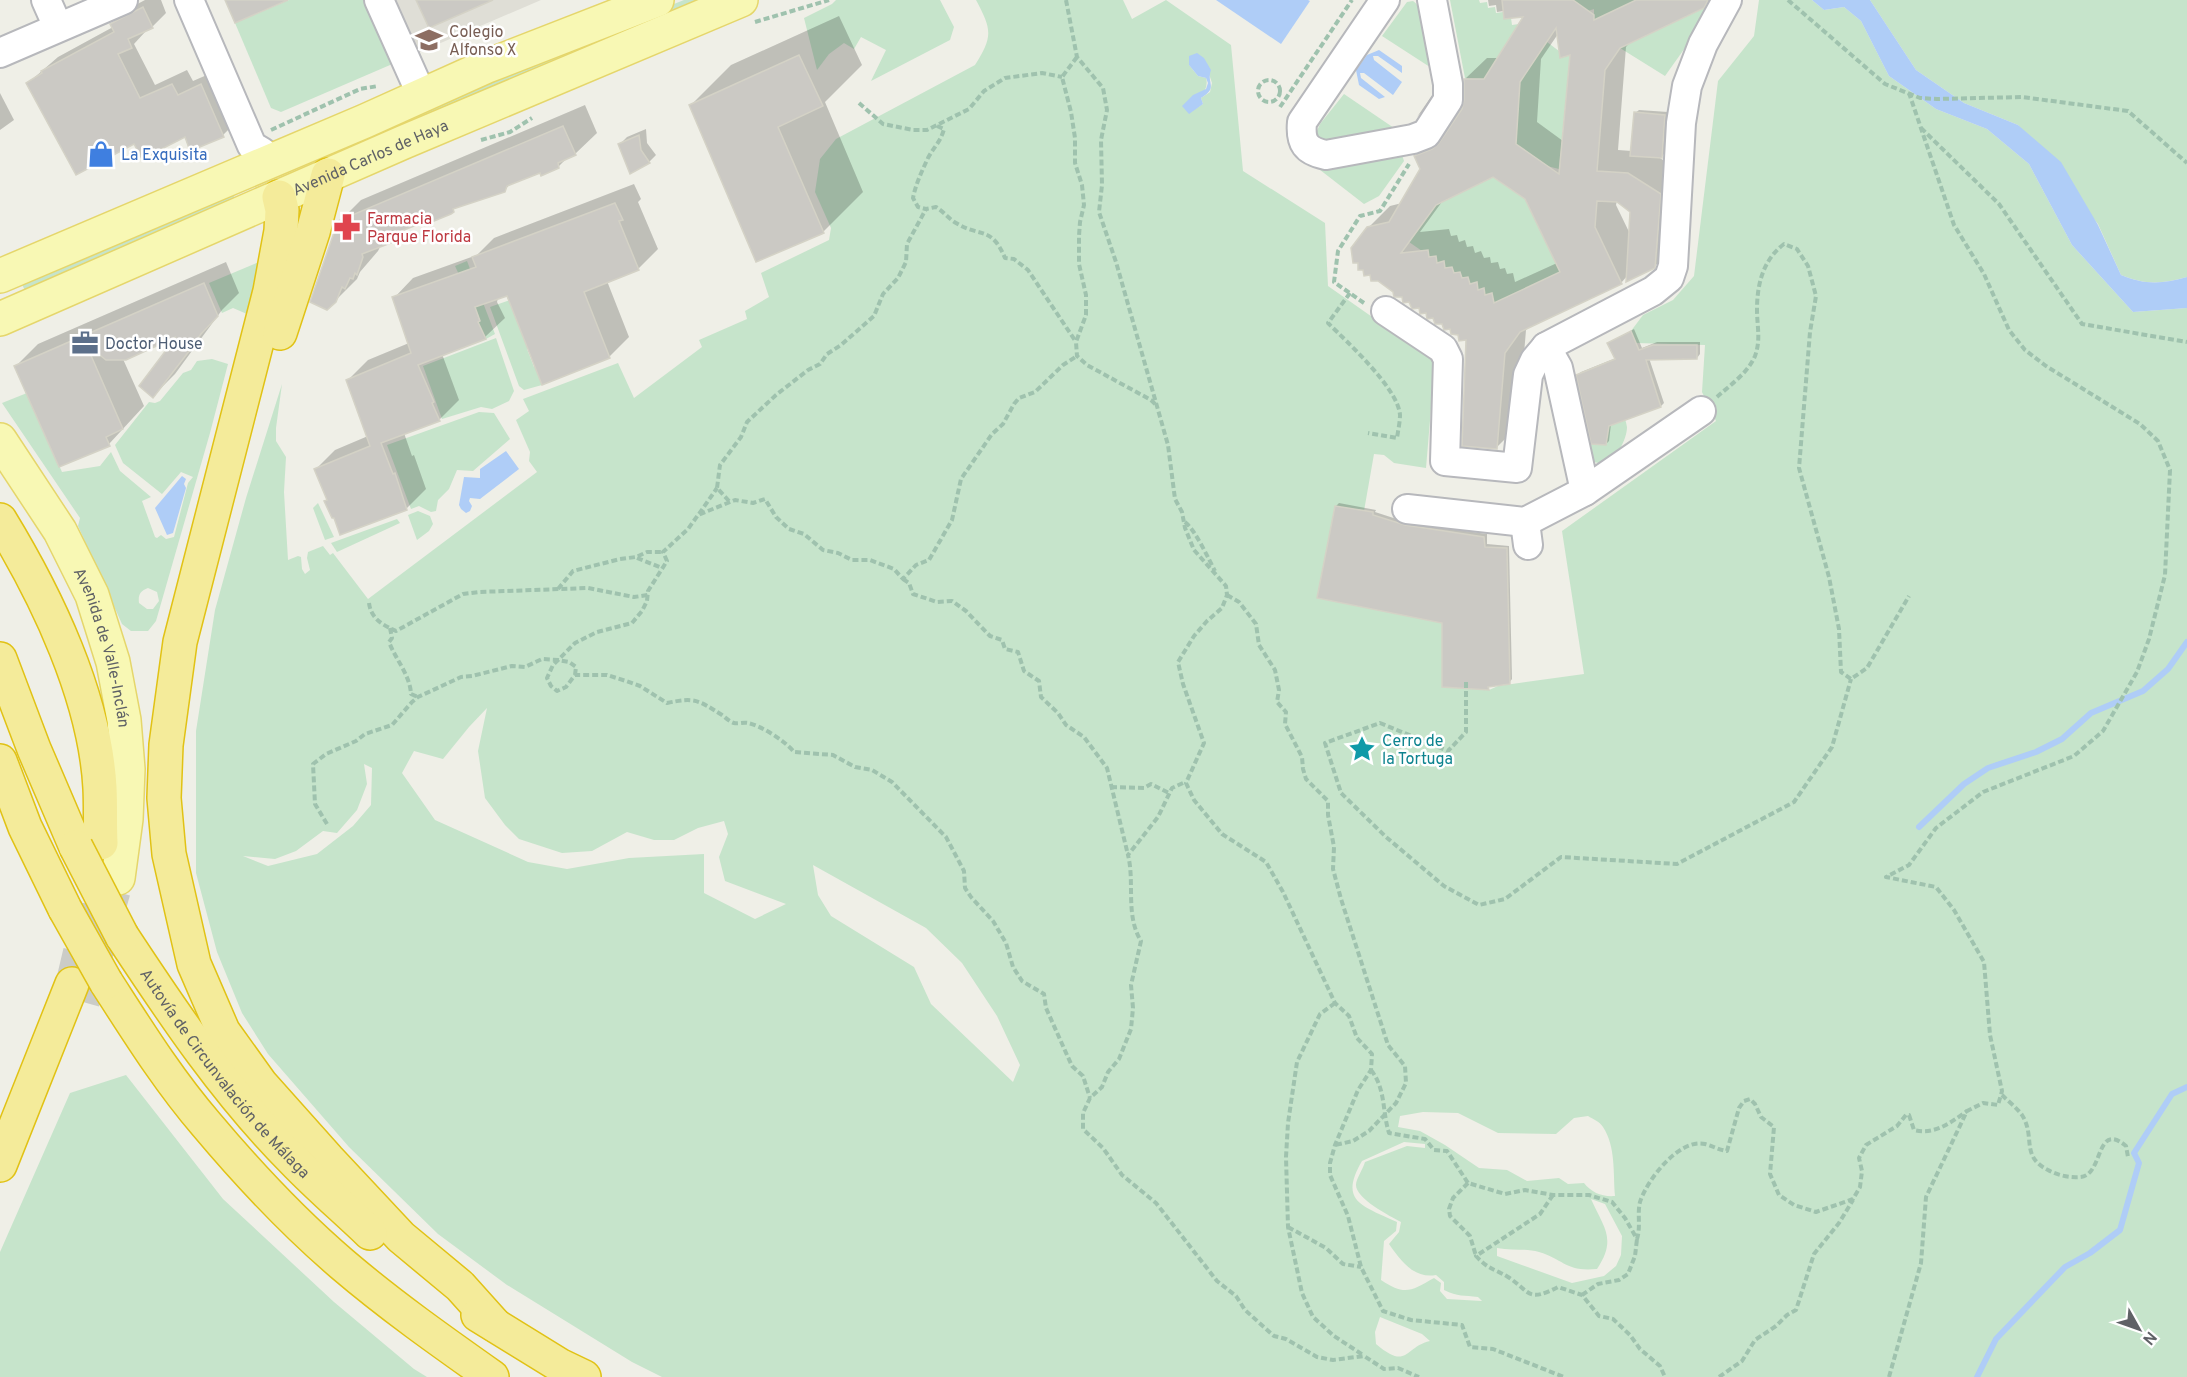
<svg xmlns="http://www.w3.org/2000/svg" width="2187" height="1377" viewBox="0 0 2187 1377" font-family="Overpass,sans-serif">
  <rect width="100%" height="100%" fill="#efefe7"/>
  <polygon fill="#dfded6" points="391,0 541,0 415,54"/>
  <g fill="#c6e4cb" fill-rule="evenodd">
    <polygon points="289,0 368,0 397,62 281,112 271,108 235,23"/>
    <polygon points="684,0 711,0 371,142 368,134 554,52"/>
    <polygon points="836,0 940,0 954,27 950,40 871,81 886,50 861,37 854,49 844,43 829,54 817,70 804,18 832,4"/>
    <path d="M976,0h147l9,19 34,-19 65,45 12,126 82,52 3,63 107,75 -9,107 -32,-5 -10,-8 -10,-1 -10,57 -29,-5 -18,92 125,25v64l47,3 9,-4 86,-12 -22,-143 154,-110 -14,-29 3,-47 -69,-2 -5,-12 12,-16 30,-15 21,-24 24,-195 36,-45 5,-36h53l12,10 20,-3 17,14 28,55 47,33 51,20 42,35 43,81 61,67 54,-4v1069h-1525l-30,-15 -125,-77 -69,-51 -89,-87 -81,-93 -26,-41 -25,-61 -21,-79v-142l19,-121 31,-112 36,-114 -6,44v13l10,16 -2,35 4,68 10,-4 3,1 1,12 3,5 5,-4 -3,-12 1,-6 15,-6 7,9 3,-2 35,46 169,-127 -8,-11 1,-9 -14,-32 13,-9 -6,-12 95,-36 16,35 68,-51 -3,-7 48,-21 -2,-8 24,-14 -8,-24 68,-33 2,-12 -16,-36 5,-33 16,-20 139,-74c18,-29 17,-35 1,-65zM1189,65l20,9 3,9 -2,9 -9,6 2,6 -14,9c7,-10 21,-23 17,-35l-8,-2zM487,708l-9,43 7,47 20,27 14,14 43,14 30,-2 35,-19 27,8h20l24,-12 26,-7 4,13 -9,23 6,24 61,23 -31,15 -51,-26v-39l-75,4 -62,11 -39,-7 -93,-42 -33,-47 12,-22 29,8 26,-32zM364,764l8,4 -1,37 -18,21 -36,28 -49,12 -25,-10 32,3 21,-8 27,-20 14,2 20,-23 10,-26zM813,865l113,63 36,35 35,53 23,49 -7,17 -82,-78 -17,-37 -83,-51 -13,-21zM1423,1112l35,1 40,20 58,1 18,-16 14,-2c5,3 12,6 15,11 13,20 10,46 12,69 -13,1 -23,-3 -31,-13l-16,1 -9,-6 -32,3 -20,-11 -28,-2 -34,-23 -25,-14 -22,-4 2,-11zM1404,1142l21,2v4l-18,-2 -42,16c-2,7 -9,17 -9,23 0,14 34,31 45,37l-2,10 -10,12c12,17 25,35 47,31l8,7v8c14,7 20,5 34,7l4,4 -35,-2 -7,-8 1,-8 -7,-5c-23,13 -29,18 -53,2l3,-39 12,-10 1,-9c-34,-16 -59,-20 -35,-61zM1591,1199l14,5 17,32 -1,19 -5,11 -12,10 -32,7 -75,-27v-8c15,3 29,0 42,4 26,8 27,20 58,17 20,-30 7,-41 -6,-70zM1380,1317l42,17 8,7c-26,6 -22,30 -54,3l-1,-12z"/>
    <polygon points="1450,0 1479,0 1480,3 1487,2 1488,8 1495,7 1496,13 1503,12 1504,19 1511,18 1512,25 1519,24 1484,79 1465,78"/>
    <polygon points="1573,0 1636,0 1594,20 1594,9 1588,11"/>
    <polygon points="1719,0 1665,76 1620,48 1713,4"/>
    <path d="M1870,0h317v277c-25,7 -42,8 -66,-2l-23,-51 -80,-99 -54,-22 -48,-33z"/>
    <path d="M1413,1c14,9 17,51 20,68l-51,-33 25,-34z"/>
    <polygon points="1547,42 1559,51 1570,55 1559,169 1547,166 1516,144 1520,82"/>
    <polygon points="1344,94 1394,128 1326,142 1319,139 1316,133 1320,124"/>
    <polygon points="1401,152 1404,161 1379,196 1364,204 1315,166"/>
    <polygon points="1493,177 1525,199 1560,272 1494,303 1485,295 1484,289 1478,290 1476,283 1470,284 1468,278 1462,278 1454,273 1452,267 1445,268 1444,261 1437,263 1436,256 1429,257 1428,250 1422,251 1409,242 1436,205"/>
    <polygon points="232,194 236,199 26,293 22,284"/>
    <polygon points="467,261 495,334 486,339 480,327 475,323 480,320 455,266"/>
    <polygon points="259,262 247,314 233,308 222,313 209,283"/>
    <polygon points="519,297 531,347 527,349 534,367 538,366 542,385 524,390 519,386 490,307"/>
    <polygon points="496,338 514,391 509,401 492,409 481,407 442,419 423,366"/>
    <path d="M212,359l16,5 -18,69 -54,188 -8,10h-17l-9,-7 -44,-98 2,-8 -78,-115 25,-10 35,79 38,-6 11,-14 9,19 31,26 -9,4 13,36 2,1 4,-3 5,4 8,-2 14,-54 5,-6 -12,-5 -19,22 -39,-31 -8,-18 34,-43 6,1 5,-2 23,-28 8,-3 6,-9zM148,588l9,4 2,9 -6,8h-6l-8,-6c-1,-8 1,-12 9,-15z"/>
    <path d="M1620,408c3,6 6,12 7,19 0,13 -13,38 -28,36 -5,0 -9,-5 -13,-8l1,-12 19,2 2,-17 -25,-3 2,-4z"/>
    <polygon points="479,412 494,413 510,439 473,471 457,470 449,489 438,500 436,511 431,512 419,506 411,509 387,445"/>
    <polygon points="318,503 334,537 325,540 313,508"/>
    <polygon points="418,511 430,516 433,524 429,531 417,540 408,515"/>
    <polygon points="397,519 400,523 337,552 331,543"/>
    <polygon points="126,1075 223,1199 334,1302 414,1369 427,1377 0,1377 0,1252 70,1093"/>
  </g>
  <g fill="#afcdf7">
    <polygon points="1216,0 1308,0 1310,1 1281,44"/>
    <path d="M1812,0h58l46,70 48,33 54,22 43,37 37,63 23,50c23,10 42,9 66,2v31l-54,4 -61,-67 -43,-81 -42,-35 -51,-20 -47,-33 -28,-55 -17,-14 -20,3z"/>
    <polygon points="1379,50 1402,66 1402,73 1378,56 1373,56 1374,60 1402,82 1393,95 1364,73 1360,73 1361,78 1385,97 1379,99 1359,85 1356,70 1367,55"/>
    <path d="M1197,53l7,5 7,12c-5,14 8,17 -10,28l2,6 -14,10 -7,-8 11,-11 13,-6 2,-6 -2,-5 -8,-2 -9,-11v-9z"/>
    <polygon points="506,451 519,469 480,499 470,498 469,501 472,506 470,511 466,513 461,509 459,505 464,477 480,478 480,469"/>
    <polygon points="182,476 186,479 184,484 186,488 173,533 167,535 155,508"/>
  </g>
  <g fill="#0003" fill-rule="evenodd">
    <polygon points="145,0 161,0 166,13 152,27 144,30 145,32 134,44 155,85 187,70 193,81 216,71 237,121 223,135 185,135 134,142 28,83 58,57 113,27 112,24 126,10"/>
    <path d="M1488,0h222l-7,7 -73,35 -4,5 -8,103 14,1 3,-38 4,-3 29,2 -4,42 -4,4 21,14 -5,73 -22,22 -26,8 -7,8 -92,43 -3,4 -8,96 -22,22 -29,-109 -95,-65 -4,-46 22,-22 12,-3 20,-34 -6,-13 22,-22 12,-4 13,-20 3,-10 -1,-21 22,-21h12l27,-43 -22,-4 -7,1 -1,-7 -7,1zM1558,34l13,19 -8,88 -26,-19 4,-63zM1493,175l33,23 31,65 -42,19 -2,-9 -6,1 -2,-6 -5,1 -2,-7 -7,1 -1,-6 -6,1 -3,-7 -6,2 -2,-7 -6,1 -2,-7 -6,2 -2,-7 -6,1 -2,-7 -29,3 24,-33zM1617,200l15,12 -1,24 -15,-31z"/>
    <polygon points="839,16 862,65 825,102 863,192 823,232 691,105 731,65"/>
    <polygon points="1447,79 1436,97 1417,117 1433,94"/>
    <polygon points="0,93 14,120 0,130"/>
    <polygon points="585,105 597,133 575,154 568,157 558,167 541,171 513,182 504,190 457,206 450,213 430,218 408,226 395,239 381,245 378,251 360,272 357,279 335,301 339,222 361,200"/>
    <polygon points="646,129 647,143 656,155 649,162 620,144 627,137"/>
    <polygon points="634,184 641,199 638,202 658,249 638,269 607,281 629,337 609,357 508,294 498,298 497,302 505,318 485,337 442,354 459,400 439,420 404,433 412,456 414,455 426,489 406,509 335,516 326,501 328,499 316,469 335,450 368,436 348,380 368,360 409,343 394,298 413,278 477,255 494,238"/>
    <polygon points="226,262 239,293 222,310 175,374 153,396 181,333 123,359 144,406 109,444 16,366 38,344"/>
    <polygon points="1634,329 1642,348 1657,342 1700,342 1700,354 1697,358 1649,358 1664,403 1661,406 1611,424 1609,441 1606,444 1578,375 1581,372 1616,358 1609,343"/>
    <polygon points="1339,503 1376,510 1375,512 1409,523 1487,534 1487,544 1509,546 1512,679 1509,683 1491,685 1488,688 1443,622 1336,506"/>
  </g>
  <g fill="none" stroke-linecap="round" stroke-linejoin="round">
    <g stroke="#afcdf7" stroke-width="6">
      <polyline points="1919,827 1964,784 1988,768 2036,752 2062,739 2091,713 2143,691 2168,669 2187,642"/>
      <polyline points="1977,1377 1996,1339 2065,1267 2090,1253 2120,1230 2139,1163 2134,1153 2172,1094 2187,1087"/>
    </g>
  </g>
  <g fill="#cbc9c4" stroke="#d4d2c6" stroke-width="1.5" fill-rule="evenodd">
    <polygon points="225,0 288,0 235,23"/>
    <polygon points="416,0 493,0 429,28"/>
    <path d="M1502,0h71l21,15v5l42,-20h72l-4,8 -84,40 -15,22 -8,101 31,2 33,21 -6,74 -29,14 4,-70 -13,-10 -20,-1 -2,26 27,57 -102,48 -15,21 -8,96 -35,-3 4,-106 -7,1 -1,-6 -7,-1 -1,-5 -6,1 -2,-6h-7l-2,-6 -6,1 -1,-6 -6,1 -1,-6 -7,1 -3,-7 -6,1 -1,-6h-8l-1,-5 -15,-11h-7l-1,-6 -6,1 -1,-6h-5v-7h-5l-2,-15 16,-21 22,-5 31,-53 -6,-13 18,-7 7,-6 23,-34 2,-9v-21h20l39,-62 -19,2zM1556,28l4,30 10,-3 -11,119 -43,-30 4,-62zM1493,177l32,22 35,73 -66,31 -2,-10 -7,2 -1,-7 -6,2 -1,-8 -7,2 -2,-7 -6,1 -2,-6 -6,1 -2,-6 -7,1 -1,-7 -7,2 -1,-7 -7,1 -1,-7 -27,3 35,-48z"/>
    <polygon points="143,7 153,28 128,39 132,48 118,54 140,98 172,84 178,95 201,84 224,137 190,151 185,137 142,159 134,144 76,175 26,83 42,73 41,71 114,32 110,24"/>
    <polygon points="799,55 823,106 778,127 824,233 756,262 689,105"/>
    <polygon points="1634,112 1665,115 1662,158 1630,156"/>
    <polygon points="563,126 576,155 558,163 559,168 541,176 540,173 507,186 505,192 453,209 454,212 451,214 434,221 430,222 429,220 399,232 400,235 397,236 396,241 362,254 363,257 357,275 355,273 353,279 350,278 345,289 342,287 336,302 327,310 310,302 338,221"/>
    <polygon points="639,135 641,150 650,163 630,174 618,144"/>
    <polygon points="615,203 623,220 619,221 639,270 584,292 610,358 542,385 507,296 475,307 480,321 478,322 486,339 418,365 434,402 432,403 440,421 381,443 393,474 395,473 407,510 340,535 334,518 332,518 324,501 327,500 314,469 370,446 346,380 411,353 392,297 476,267 472,257"/>
    <polygon points="204,283 218,316 201,334 189,349 190,350 153,398 139,386 176,337 126,360 106,360 86,344 123,429 106,437 110,446 59,467 14,366"/>
    <polygon points="1631,331 1639,350 1653,345 1697,345 1697,359 1646,360 1661,407 1609,426 1606,445 1591,444 1576,375 1615,359 1607,343"/>
    <polygon points="1335,506 1373,512 1373,515 1405,525 1484,537 1485,547 1507,548 1510,684 1488,687 1489,690 1442,687 1442,623 1317,598"/>
  </g>
  <g fill="none" stroke-linecap="round" stroke-linejoin="round">
    <polyline stroke="#cbccc7" stroke-width="33" stroke-dasharray="33 16" stroke-linecap="butt" points="83,1002 114,891"/>
    <polyline stroke="#cbccc7" stroke-width="33" stroke-dasharray="33 16" stroke-linecap="butt" points="72,984 90,908 97,865"/>
    <defs>
      <g id="minor">
        <polyline points="46,0 58,27"/>
        <polyline points="189,0 252,146 262,152 266,164"/>
        <polyline points="379,0 422,96"/>
        <path d="M1385,0l-83,122c-2,21 4,29 24,33l87,-16 13,-5 22,-34v-16l-16,-84"/>
        <polyline points="0,53 123,0"/>
        <polyline points="1386,311 1443,349 1448,359 1445,461 1517,468 1528,375 1535,360 1546,347 1653,291 1669,278 1673,266 1681,123 1687,86 1703,44 1727,0"/>
        <polyline points="1546,347 1558,368 1585,491 1701,411"/>
        <polyline points="1407,509 1525,522 1585,491"/>
        <polyline points="1525,522 1528,545"/>
      </g>
      <g id="major">
        <polyline points="0,276 365,121 485,67 657,0"/>
        <path id="s1" d="M0,319l404,-177 337,-142"/>
        <path id="s2" d="M0,440l60,91 32,64 21,67 11,58 4,49 -2,50 -8,59"/>
      </g>
      <g id="highway">
        <polyline points="279,197 282,210 281,231 270,291 180,642 166,745 164,798 169,854 194,964 223,1031 261,1084 328,1159 401,1237 460,1286 495,1325"/>
        <polyline points="280,333 313,232 328,175"/>
        <path d="M0,520c47,77 95,177 100,268 1,19 0,37 1,55"/>
        <polyline points="0,659 34,749 76,847"/>
        <polyline points="0,761 25,827 65,909"/>
        <path id="s3" d="M122,936c52,79 105,158 172,225 24,25 51,48 76,72"/>
        <path d="M106,982c31,48 62,98 100,142 42,50 87,98 136,140 48,41 99,77 150,113"/>
        <polyline points="0,1165 72,984"/>
        <polyline points="478,1315 561,1366 584,1377"/>
      </g>
    </defs>
    <use href="#minor" stroke="#b7b8bc" stroke-width="32"/>
    <use href="#major" stroke="#e5d66b" stroke-width="36"/>
    <use href="#highway" stroke="#e1c215" stroke-width="36"/>
    <g stroke="#9fc2ae" stroke-width="4" stroke-dasharray="6 3" stroke-linecap="butt">
      <polyline points="1066,0 1077,57 1103,88 1107,110 1101,140 1102,185 1099,212 1116,262 1168,445 1175,499 1182,512 1185,528 1194,550 1226,586 1227,595 1222,608 1207,621 1194,636 1178,662 1183,684 1204,743 1186,783 1194,800 1222,834 1266,862 1283,892 1335,1003 1349,1016 1357,1038 1372,1054 1371,1070 1358,1090 1335,1145 1330,1163 1330,1175 1348,1216 1361,1267 1383,1311 1411,1320 1462,1325 1470,1347 1493,1349 1564,1377"/>
      <polyline points="1788,0 1885,84 1920,98 1937,99 2022,97 2128,111 2187,163"/>
      <polyline points="755,22 829,0"/>
      <polyline points="1077,57 1062,77 1071,112 1075,138 1075,163 1082,185 1084,205 1080,222 1079,236 1079,264 1086,295 1086,315 1076,342 1077,356 1087,365 1151,400 1156,405"/>
      <circle cx="1269" cy="91" r="11"/>
      <polyline points="859,103 883,124 913,130 927,130 969,109 984,91 1005,78 1042,73 1062,77"/>
      <polyline points="1280,107 1352,0"/>
      <path d="M937,126l7,3c-3,12 -10,18 -16,29 -6,13 -12,25 -15,40l5,9 8,2 10,-2c8,5 13,12 20,16 24,15 35,2 49,35l9,1 14,11 48,72"/>
      <polyline points="1921,128 1999,204 2082,324 2187,342"/>
      <polyline points="271,130 360,89 378,86"/>
      <polyline points="481,140 510,132 532,118"/>
      <path d="M1350,293l-22,30c19,19 70,65 72,92 0,7 -2,16 -3,23l-29,-5"/>
      <polyline points="1364,303 1334,282 1338,251 1360,216 1380,211 1409,164"/>
      <path d="M1717,397c13,-12 31,-24 38,-41 6,-16 2,-30 2,-46 0,-26 6,-50 27,-66l13,5 11,17 8,30 -6,36 -11,136 30,109 10,52 2,43 10,7 16,-11 42,-72"/>
      <polyline points="729,501 717,488 720,465 741,437 747,422 776,395 808,370 820,364 827,354 841,345 874,316 883,294 898,278 906,262 907,244 926,209"/>
      <polyline points="699,514 717,488"/>
      <path d="M1185,522c11,9 23,36 30,49"/>
      <polyline points="637,558 662,568"/>
      <polyline points="903,579 909,583 913,594 937,602 952,601 966,611 990,636 1002,640 1005,649 1018,652 1024,671 1039,681 1041,697 1058,713 1066,725 1084,737 1107,768 1128,855"/>
      <polyline points="558,589 573,571 620,559 636,557 647,552 663,552"/>
      <polyline points="1227,595 1239,602 1256,624 1259,645 1275,670 1279,690 1277,702 1286,712 1285,724 1302,757 1303,769 1306,779 1328,801 1328,815 1334,847 1333,869 1341,899 1388,1045 1405,1066 1406,1083 1396,1103 1369,1131 1353,1141 1335,1145"/>
      <path d="M369,603c2,16 14,22 27,28l67,-37 16,-2 109,-4 46,9 14,-2"/>
      <path d="M390,628l2,10 -3,4c7,18 21,33 22,52l7,3"/>
      <path d="M575,675l1,-8 -7,-5 -11,-2 -5,5 -6,13 4,8 6,5 9,-4 9,-12h32l19,6 14,5 27,17c28,-6 31,-3 55,12 4,3 8,7 12,8 4,1 9,-1 14,0 14,3 37,18 46,29l39,3 22,12 17,3 20,12 54,55 18,34 1,17 6,9 22,24 13,22 7,24 9,14 22,13 2,14 21,47 5,11 11,10 7,22"/>
      <polyline points="1466,682 1466,732 1448,751 1380,723 1325,743 1341,793 1386,837 1444,886 1479,905 1505,899 1561,857 1677,864 1794,802 1832,747 1851,679"/>
      <path d="M1183,783l-11,5 -14,29 -30,38c7,28 -3,60 13,86l-10,44 2,23 -2,21 -12,30 -11,13 -6,15 -12,11 -7,15v16l20,19 19,27 34,28 61,78 19,15 9,14 29,26 12,3 31,18 16,3 31,-4 20,13 14,-1 21,9"/>
      <polyline points="1111,787 1144,788 1151,784 1169,793"/>
      <polyline points="327,824 315,804 313,764 326,754 356,741 365,734 392,725 412,702 418,697 461,677 472,676 512,666 525,667 542,659 558,660 575,643 597,632 632,623 642,611 647,601 648,591 667,561 663,552 688,529 698,515 735,500 753,503 765,499 776,517 789,529 804,534 823,550 838,553 852,560 870,560 894,569 903,579 916,565 929,560 952,520 961,479 992,434 1003,424 1014,404 1019,398 1035,392 1063,365 1077,356"/>
      <polyline points="1335,1003 1320,1014 1297,1062 1288,1123 1286,1157 1288,1227 1302,1293 1313,1317 1334,1336 1363,1355"/>
      <path d="M1371,1070c15,19 11,41 18,63l36,6 9,11 13,1 21,32 37,11 20,-4 28,5h36l23,7 13,16 12,21c4,-13 0,-25 3,-37 7,-22 39,-64 65,-58 8,2 14,6 22,7l12,-43 5,-7 6,-2 5,5 6,13 13,10 -4,47 9,21 15,10 22,7 37,-13 7,-12 2,-16 -3,-13 7,-13 31,-19 9,-11h3l5,15c21,5 36,-7 53,-19"/>
      <path d="M2002,1095c6,6 15,13 20,20 14,22 -2,41 26,55 9,5 21,8 32,7 24,-1 15,-57 46,-31l2,11"/>
      <polyline points="1468,1183 1453,1198 1449,1209 1450,1216 1470,1236 1476,1256"/>
      <path d="M1553,1195l-13,19 -64,42c13,14 17,12 32,21 23,15 19,26 50,10l24,8 17,21 14,3 17,16 10,14 20,17 5,11"/>
      <polyline points="1288,1227 1326,1248 1343,1264 1361,1267"/>
      <polyline points="1582,1295 1598,1284 1619,1280 1628,1274 1635,1256 1637,1239"/>
      <polyline points="1719,1377 1742,1361 1755,1340 1776,1326 1787,1315 1796,1310 1814,1254 1839,1223 1853,1200"/>
      <polyline points="1889,1377 1921,1263 1926,1197 1967,1111 1983,1103 1998,1105 2002,1091 1990,1035 1984,962 1954,910 1936,887 1886,877 1909,865 1936,828 1983,792 2074,756 2103,731 2137,672 2149,639 2165,575 2170,470 2158,441 2140,424 2046,366 2025,350 2009,330 1984,274 1954,225 1909,93"/>
    </g>
    <use href="#minor" stroke="#fff" stroke-width="28"/>
    <use href="#major" stroke="#f8f8b4" stroke-width="33"/>
    <use href="#highway" stroke="#f4eb9a" stroke-width="33"/>
    <defs>
      <g id="highway-bridge">
        <polyline points="76,847 122,936"/>
        <polyline points="65,909 106,982"/>
      </g>
    </defs>
    <use href="#highway-bridge" stroke="#e1c215" stroke-width="36" stroke-linecap="butt"/>
    <use href="#highway-bridge" stroke="#f4eb9a" stroke-width="33"/>
  </g>
  <defs>
    <symbol id="school-bare" viewBox="-9 -9 18 18"><path d="M0-5L7-2L0 1L-7-2ZM-4 1L0 2.5L4 1V4Q0 6-4 4Z" fill="#8d6e63" stroke="#fff" stroke-width="2.5" paint-order="stroke"/></symbol>
    <symbol id="shop-bare" viewBox="-9 -9 18 18"><path d="M-5-2.5h2.3a2.7 3.5 0 0 1 5.4 0H5L5.5 6h-11ZM-1.5-2.5h3a1.5 2.3 0 0 0-3 0Z" fill="#3f7fe0" stroke="#fff" stroke-width="2.5" paint-order="stroke"/></symbol>
    <symbol id="pharmacy-bare" viewBox="-9 -9 18 18"><path d="M-2-6h4v4h4v4h-4v4h-4v-4h-4v-4h4Z" fill="#e0444e" stroke="#fff" stroke-width="2.5" paint-order="stroke"/></symbol>
    <symbol id="office-bare" viewBox="-9 -9 18 18"><path d="M-6-3h4V-5.5h4V-3h4V5H-6ZM-1-4.5V-3h2v-1.5ZM-6 0V1H6V0Z" fill="#5c6f8a" stroke="#fff" stroke-width="2.5" paint-order="stroke"/></symbol>
    <symbol id="sight-bare" viewBox="-9 -9 18 18"><path d="M0-6L1.8-2.2L6-1.7L2.9 1.2L3.7 5.4L0 3.3L-3.7 5.4L-2.9 1.2L-6-1.7L-1.8-2.2Z" fill="#0f9aa8" stroke="#fff" stroke-width="2.5" paint-order="stroke"/></symbol>
  </defs>
  <g fill-rule="evenodd">
    <use href="#school-bare" x="410" y="21" width="38" height="38"/>
    <use href="#shop-bare" x="82" y="135" width="38" height="38"/>
    <use href="#pharmacy-bare" x="328" y="208" width="38" height="38"/>
    <use href="#office-bare" x="66" y="324" width="38" height="38"/>
    <use href="#sight-bare" x="1343" y="730" width="38" height="38"/>
  </g>
  <g text-anchor="middle" stroke-width="5" stroke-linejoin="round" paint-order="stroke">
    <g font-size="16" fill="#785e54" stroke="#fff" text-anchor="start">
      <text x="449" y="37">Colegio<tspan x="449" dy="18">Alfonso X</tspan></text>
    </g>
    <g font-size="16" fill="#366cbe" stroke="#fff" text-anchor="start">
      <text x="121" y="160">La Exquisita</text>
    </g>
    <g font-size="16" fill="#5f6166" stroke="#fff">
      <text dy="6" stroke="none"><textPath href="#s1" startOffset="404">Avenida Carlos de Haya</textPath></text>
      <text dy="6" stroke="none"><textPath href="#s2" startOffset="234">Avenida de Valle-Inclán</textPath></text>
      <text dy="6" stroke="none"><textPath href="#s3" startOffset="172">Autovía de Circunvalación de Málaga</textPath></text>
    </g>
    <g font-size="16" fill="#be3a42" stroke="#fff" text-anchor="start">
      <text x="367" y="224">Farmacia<tspan x="367" dy="18">Parque Florida</tspan></text>
    </g>
    <g font-size="16" fill="#4e5e75" stroke="#fff" text-anchor="start">
      <text x="105" y="349">Doctor House</text>
    </g>
    <g font-size="16" fill="#0d838f" stroke="#fff" text-anchor="start">
      <text x="1382" y="746">Cerro de<tspan x="1382" dy="18">la Tortuga</tspan></text>
    </g>
  </g>
  <g transform="translate(2139 1329) rotate(130)" stroke="#ffffff" stroke-width="4.5" paint-order="stroke">
  <path d="M0-4.5L10 22L0 15L-10 22Z" fill="#5f6166"/>
  <text y="-9" font-size="16" font-weight="bold" text-anchor="middle" fill="#5f6166">N</text>
  </g>
</svg>
